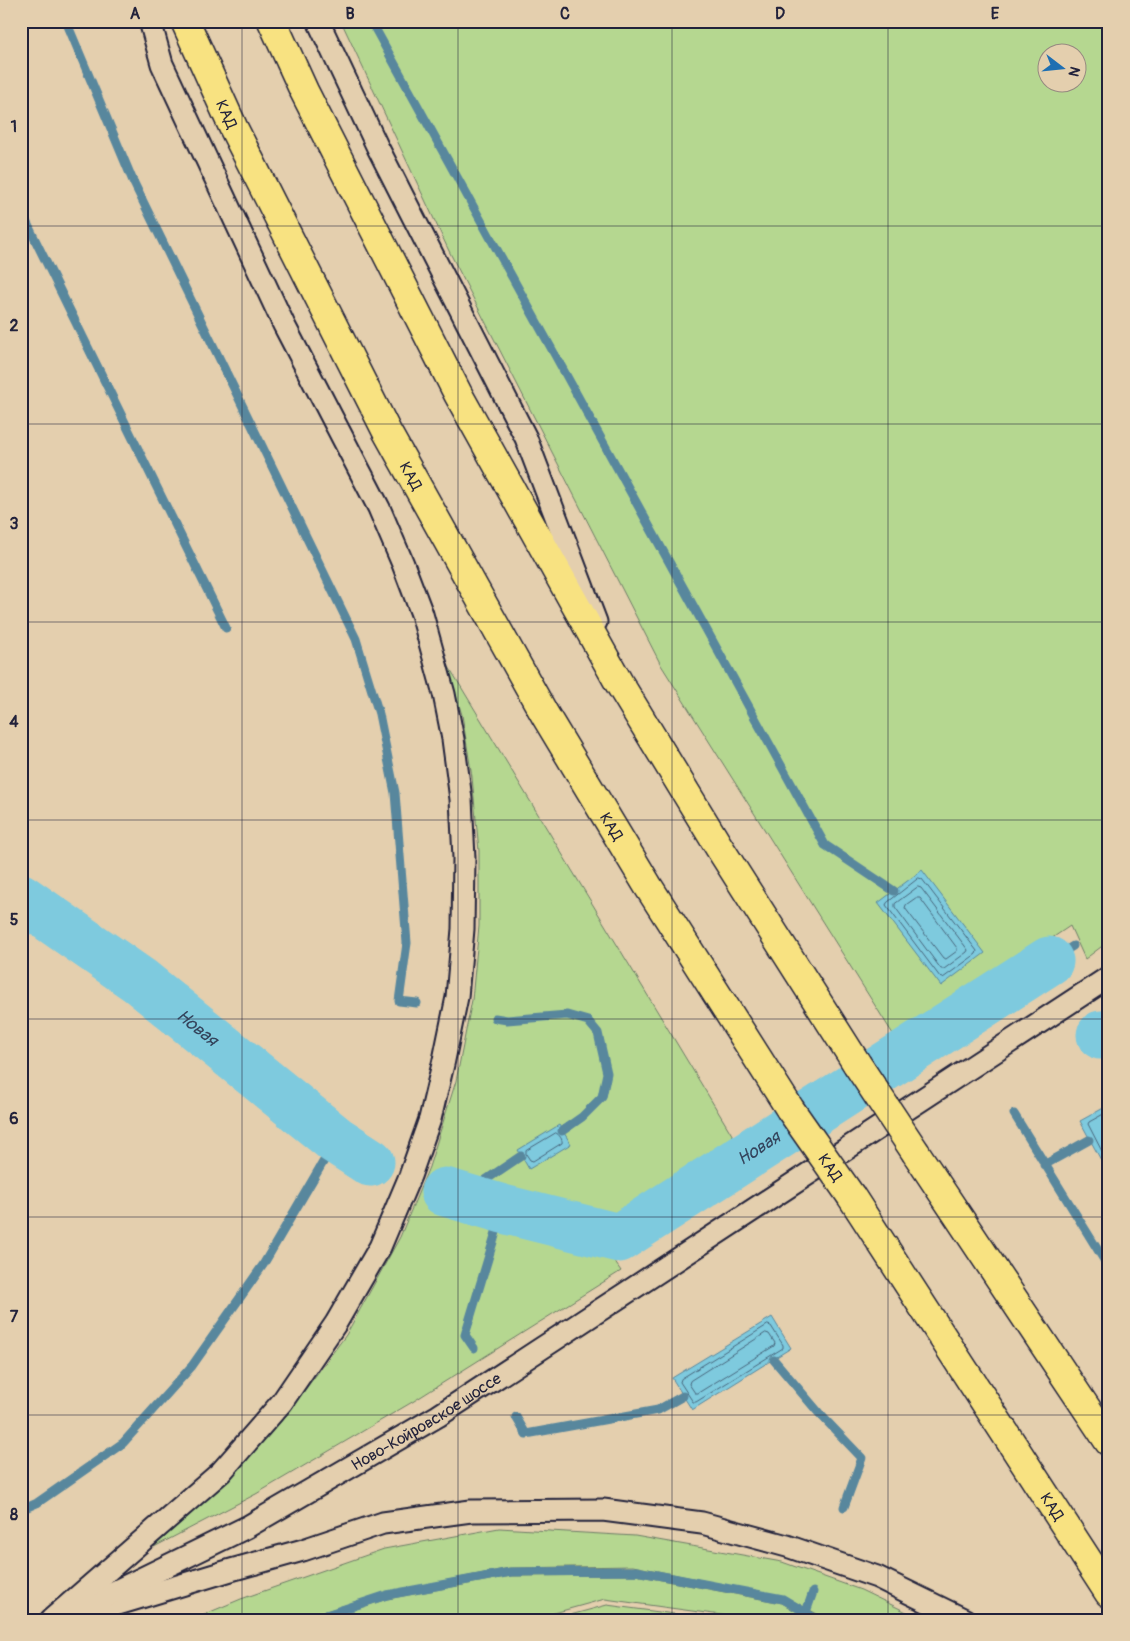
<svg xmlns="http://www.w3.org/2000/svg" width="1130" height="1641" viewBox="0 0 1130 1641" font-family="Pangolin,sans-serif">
  <rect width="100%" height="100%" fill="#e4cfae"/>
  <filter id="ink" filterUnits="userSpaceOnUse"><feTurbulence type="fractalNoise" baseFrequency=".02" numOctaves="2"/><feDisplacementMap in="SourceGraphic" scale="10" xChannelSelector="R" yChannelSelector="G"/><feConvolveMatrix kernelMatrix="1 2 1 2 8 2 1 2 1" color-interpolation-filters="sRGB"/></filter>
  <g filter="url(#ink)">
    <g fill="#b5d790" stroke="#6c7c66" fill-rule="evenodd">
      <path d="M341,21h768v920l-24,18 -15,-33 -172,116 -237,-377 -212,-414zM1048,52h30v30h-30z"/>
      <polygon points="446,662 737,1143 619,1224 476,1194 444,1182 435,1209 466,1217 469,1211 612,1258 621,1271 414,1401 256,1494 154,1547 230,1474 296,1402 346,1335 400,1237 429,1167 456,1081 472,1000 479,926 479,851 472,777 462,715"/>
      <polygon points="499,1528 635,1536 782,1562 861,1590 923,1620 828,1620 786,1597 633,1566 509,1568 383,1593 298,1620 191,1620 241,1599 384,1549"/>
      <polygon points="635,1575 782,1603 810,1620 757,1620 605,1599 529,1620 322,1620 387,1599 511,1576"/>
      <polygon points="607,1605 719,1620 552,1620"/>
    </g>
    <g fill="#7ecade" stroke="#59879d">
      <polygon points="922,870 985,953 941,986 878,903"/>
      <polygon points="1109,1105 1109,1175 1080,1121"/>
      <polygon points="559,1125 571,1144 529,1169 518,1150"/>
      <polygon points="772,1317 791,1348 692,1410 672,1378"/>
    </g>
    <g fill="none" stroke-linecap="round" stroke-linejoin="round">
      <g stroke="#47657c" stroke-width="1">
        <polygon points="919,878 922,879 977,951 976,954 943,978 940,977 886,905 887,903"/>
        <polygon points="918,887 921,888 968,950 967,952 944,969 941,969 895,907 895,904"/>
        <polygon points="916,898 920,898 957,948 957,951 946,959 943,958 905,908 906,905"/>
        <polyline points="1109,1111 1089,1122 1088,1124 1109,1165"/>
        <path d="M556,1133c3,1 7,7 6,10l-29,18 -3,-1 -4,-6v-3z"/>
        <polygon points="768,1325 771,1326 783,1345 783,1348 696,1402 693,1402 680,1382 681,1379"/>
        <polygon points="766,1333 769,1334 775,1343 774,1346 698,1393 695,1393 689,1384 690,1381"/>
      </g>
      <g stroke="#59879d" stroke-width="9">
        <polyline points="66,21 133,181 356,639 379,714 395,793 407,943 399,1001 417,1003"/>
        <polyline points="371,21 825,845 894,891"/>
        <polyline points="21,211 226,628"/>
        <polyline points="1049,961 1073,946"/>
        <polyline points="495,1018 507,1020 567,1015 588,1021 598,1033 607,1073 602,1097 582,1117 562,1131"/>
        <polyline points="1014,1114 1109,1268"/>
        <polyline points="1044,1165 1089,1140"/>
        <polyline points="462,1196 521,1156"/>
        <polyline points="474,1348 465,1335 503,1209"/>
        <polyline points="774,1360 819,1413 862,1458 844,1507"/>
        <polyline points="516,1417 526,1434 658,1410 683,1396"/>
        <polyline points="21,1510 37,1503 123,1443 192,1366 263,1265 336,1140"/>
        <polyline points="806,1612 813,1592"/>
        <polyline points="311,1620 387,1595 511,1572 636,1571 783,1599 818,1620"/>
      </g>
      <g stroke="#7ecade" stroke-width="49">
        <path id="s1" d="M21,898l119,83 196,159 34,22"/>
        <polyline points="1101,1035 1109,1035"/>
        <path id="s2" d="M445,1192l58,17 116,29 430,-277"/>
      </g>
      <defs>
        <g id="minor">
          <polyline points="318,21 378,148 526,438 596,622"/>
          <polyline points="105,1608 231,1570 303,1550 383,1523 471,1511 603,1510 702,1523 787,1546 877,1577 965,1620"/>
          <path id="s3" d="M69,1614l178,-87 191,-111 671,-439"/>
          <polyline points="51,1620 221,1472 282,1402 336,1323 380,1247 410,1176 430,1119 444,1060 457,997 463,929 464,858 461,799 453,739 444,694 422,614 403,564 379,508 284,325 162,64 150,21"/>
        </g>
        <g id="motorway">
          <path id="s4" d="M185,21l48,106 154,305 158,283 103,171 142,223"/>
          <polyline points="272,21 304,91 458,394 619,683 719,847 857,1064"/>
          <polyline points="916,1153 1109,1442"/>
          <path id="s5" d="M851,1196l258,397"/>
        </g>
      </defs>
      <use href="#minor" stroke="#22223b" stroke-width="25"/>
      <use href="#motorway" stroke="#22223b" stroke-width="31"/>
      <use href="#minor" stroke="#e4cfae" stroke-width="21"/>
      <use href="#motorway" stroke="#f8e281" stroke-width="28"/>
      <defs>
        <g id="motorway-bridge">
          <polyline points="857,1064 916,1153"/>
          <path id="s6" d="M790,1109l61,87"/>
        </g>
      </defs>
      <use href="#motorway-bridge" stroke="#22223b" stroke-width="31" stroke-linecap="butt"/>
      <use href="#motorway-bridge" stroke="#f8e281" stroke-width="28"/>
    </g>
  </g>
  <path fill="none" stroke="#22223b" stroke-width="1" stroke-opacity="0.55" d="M242,21v1599M458,21v1599M672,21v1599M888,21v1599M21,226h1088M21,424h1088M21,622h1088M21,820h1088M21,1019h1088M21,1217h1088M21,1415h1088"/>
  <g text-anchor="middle" stroke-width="4" stroke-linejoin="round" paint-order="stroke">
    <g font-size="16" fill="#22223b" stroke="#e4cfae">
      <text dy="6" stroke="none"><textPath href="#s4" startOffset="102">КАД</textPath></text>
      <text dy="6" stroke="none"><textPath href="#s4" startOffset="508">КАД</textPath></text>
      <text dy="6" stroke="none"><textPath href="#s4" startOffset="912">КАД</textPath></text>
      <text dy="6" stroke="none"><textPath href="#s6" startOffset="71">КАД</textPath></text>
      <text dy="6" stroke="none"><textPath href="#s3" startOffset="406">Ново-Койровское шоссе</textPath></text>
      <text dy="6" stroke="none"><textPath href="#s5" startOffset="370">КАД</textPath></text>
    </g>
    <g font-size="18" font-style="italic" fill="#34445c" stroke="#e4cfae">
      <text dy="6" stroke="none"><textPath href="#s1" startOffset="219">Новая</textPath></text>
      <text dy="6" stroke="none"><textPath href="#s2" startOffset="346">Новая</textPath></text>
    </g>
  </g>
  <rect width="1130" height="1641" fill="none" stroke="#e4cfae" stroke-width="55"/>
  <g transform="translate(1062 68) rotate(106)"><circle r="24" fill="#e4cfae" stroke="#968a80"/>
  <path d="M0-4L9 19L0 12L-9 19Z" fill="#1f6fb2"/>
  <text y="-8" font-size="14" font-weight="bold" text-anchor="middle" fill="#22223b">N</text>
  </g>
  <rect x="28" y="28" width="1074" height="1586" fill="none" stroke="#22223b" stroke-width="2"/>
  <g font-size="16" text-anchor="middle" font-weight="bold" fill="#22223b">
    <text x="135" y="19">A</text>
    <text x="350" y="19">B</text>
    <text x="565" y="19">C</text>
    <text x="780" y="19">D</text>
    <text x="995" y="19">E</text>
    <text x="14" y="132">1</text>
    <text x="14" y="331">2</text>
    <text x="14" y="529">3</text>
    <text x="14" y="727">4</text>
    <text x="14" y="925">5</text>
    <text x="14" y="1124">6</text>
    <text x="14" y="1322">7</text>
    <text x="14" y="1520">8</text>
  </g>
</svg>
